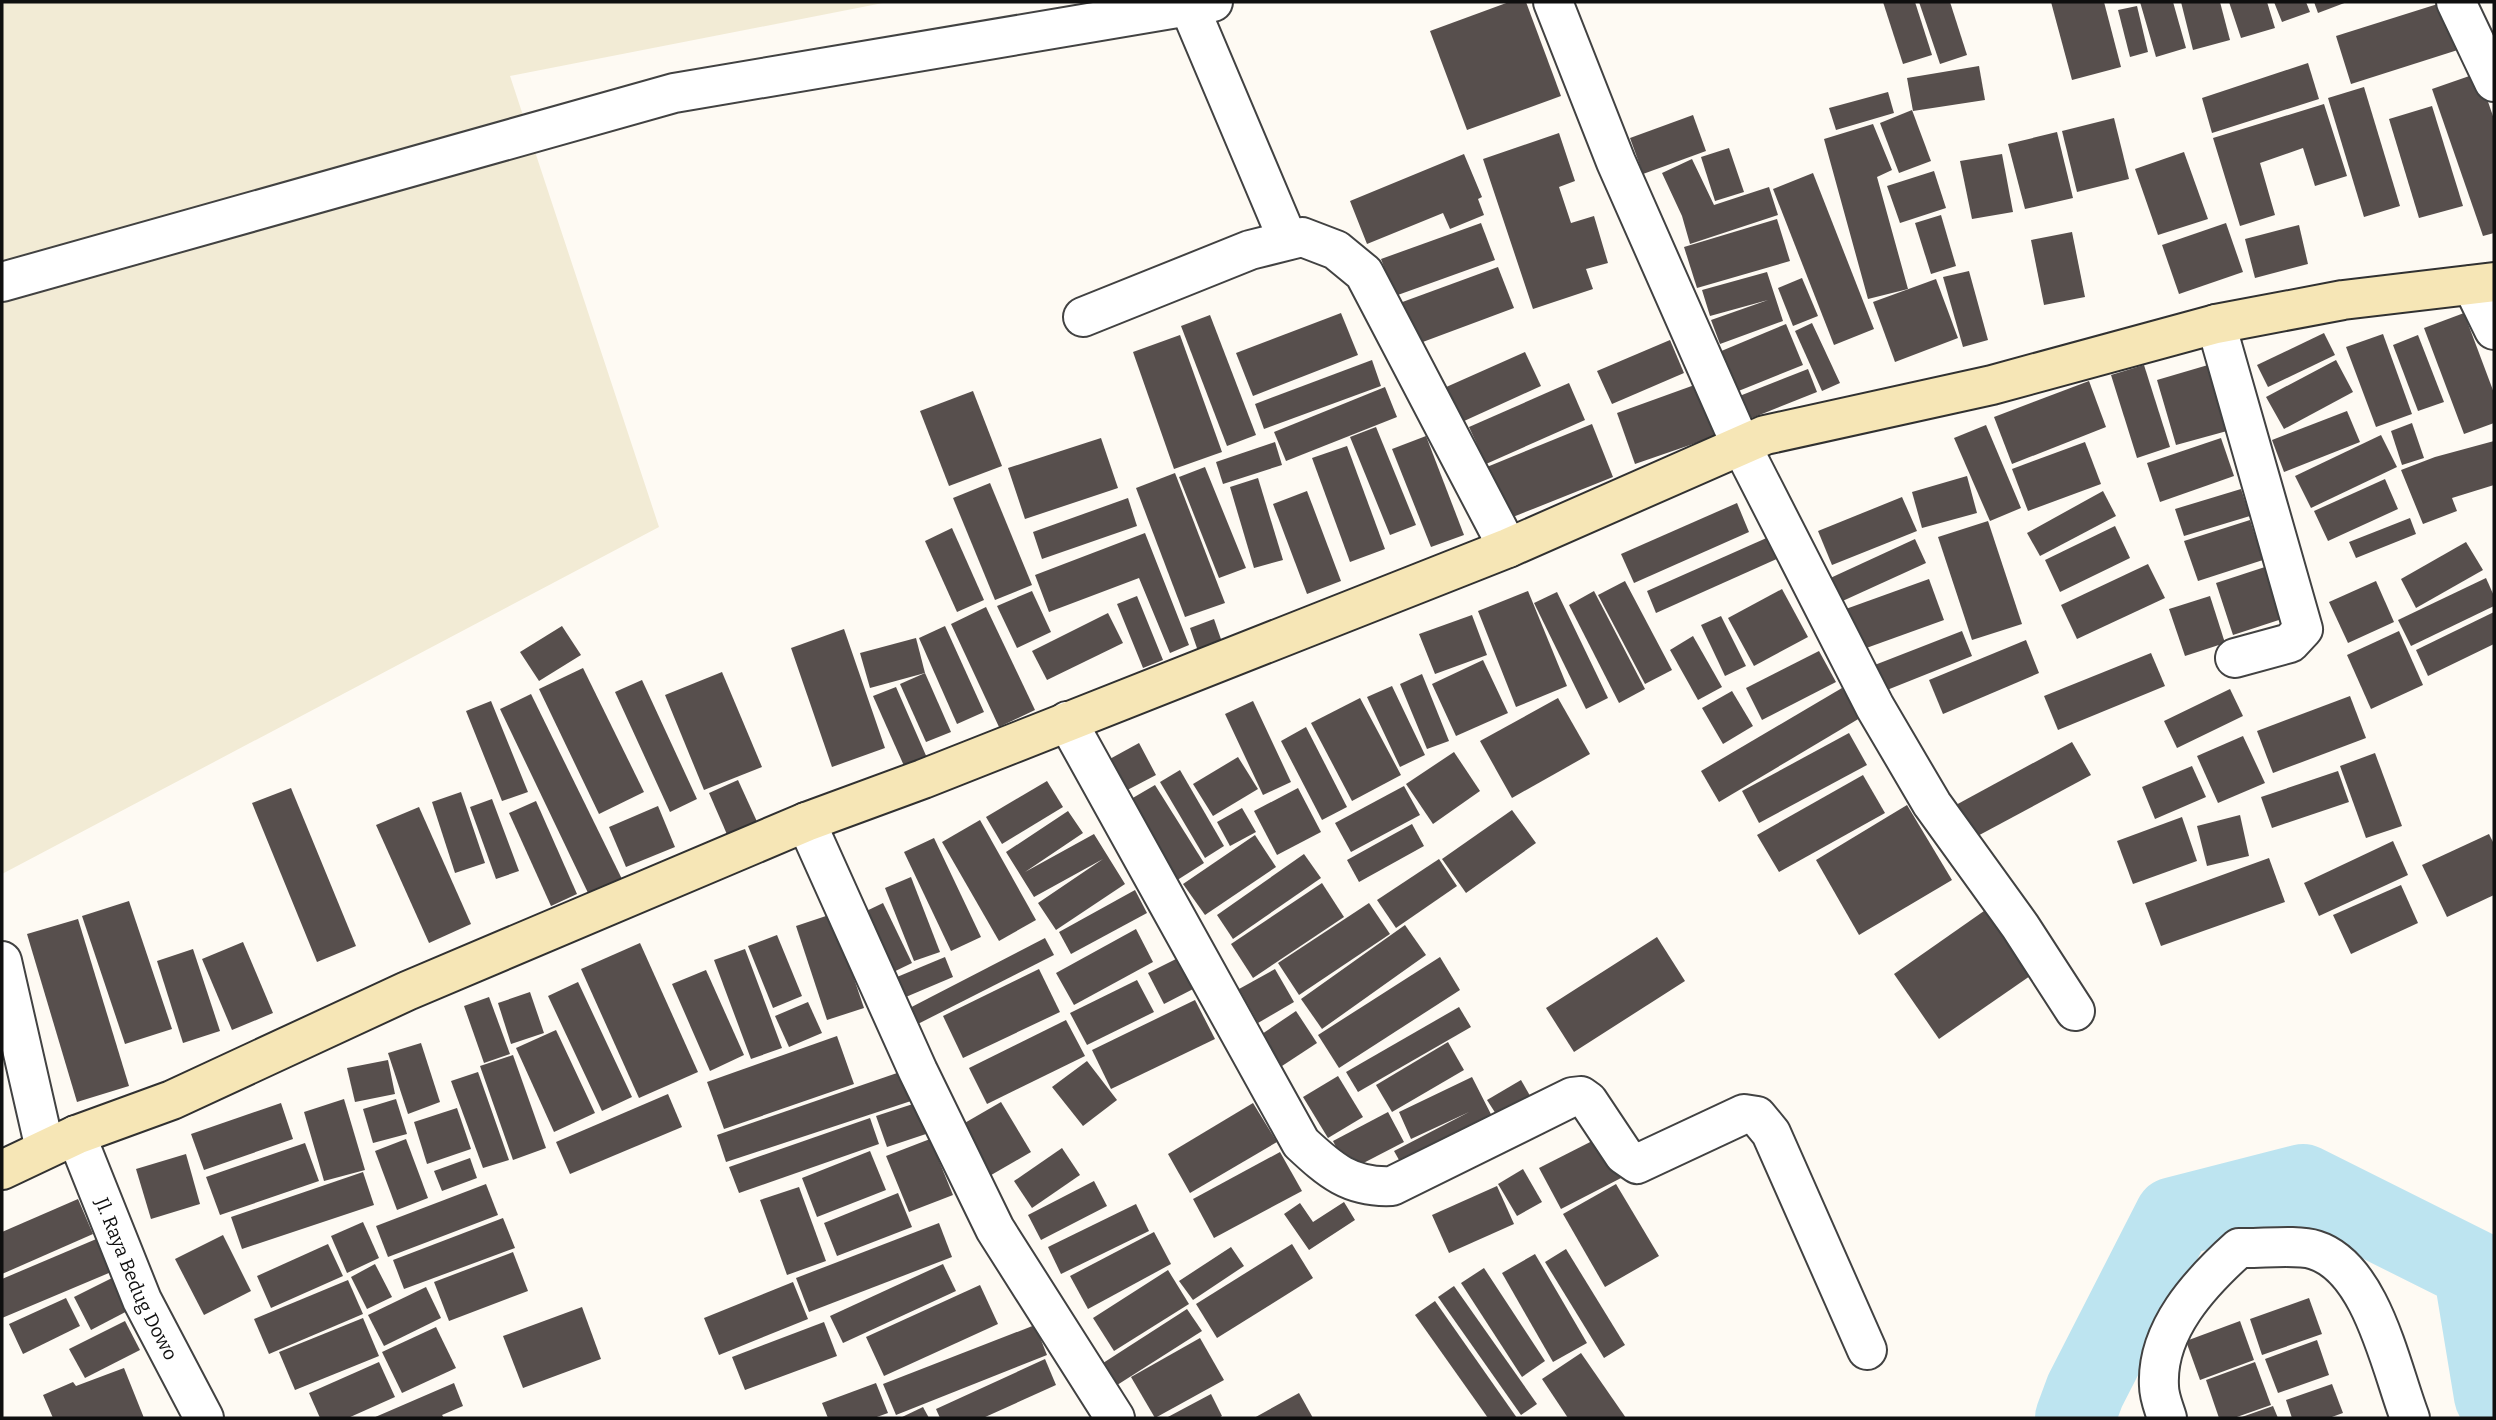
<svg xmlns="http://www.w3.org/2000/svg" width="2496" height="1420" viewBox="0 0 2496 1420" font-family="Bitter,serif">
  <rect width="100%" height="100%" fill="#fefaf3"/>
  <polygon fill="#f2ebd5" points="2,2 888,2 510,76 659,527 2,874"/>
  <g fill="none" stroke-linecap="round" stroke-linejoin="round">
    <polyline stroke="#bde4f0" stroke-width="80" points="2075,1418 2085,1391 2174,1217 2303,1184 2473,1269 2494,1396"/>
  </g>
  <g fill="#574f4d">
    <polygon points="1509,2 1526,2 1561,96 1467,130 1430,31"/>
    <polygon points="1883,2 1915,2 1932,55 1903,64"/>
    <polygon points="1919,2 1950,2 1967,55 1940,64"/>
    <polygon points="2051,2 2104,2 2121,67 2072,80"/>
    <polygon points="2140,2 2173,2 2186,48 2156,57"/>
    <polygon points="2181,2 2220,2 2230,40 2193,50"/>
    <polygon points="2229,2 2267,2 2275,28 2241,38"/>
    <polygon points="2274,2 2306,2 2310,12 2282,22"/>
    <polygon points="2314,2 2347,2 2318,13"/>
    <polygon points="2444,2 2464,48 2351,84 2336,36"/>
    <polygon points="2137,6 2148,52 2130,57 2118,10"/>
    <polygon points="2308,63 2319,99 2212,133 2202,98"/>
    <polygon points="1979,66 1985,100 1913,111 1907,78"/>
    <polygon points="2478,73 2494,119 2494,233 2483,236 2432,89"/>
    <polygon points="2364,87 2400,206 2364,217 2328,98"/>
    <polygon points="1888,92 1894,113 1836,130 1829,108"/>
    <polygon points="2324,104 2347,176 2315,186 2303,148 2260,163 2275,215 2240,226 2213,138"/>
    <polygon points="2432,106 2463,206 2419,218 2389,119"/>
    <polygon points="1912,110 1931,161 1899,173 1880,123"/>
    <polygon points="1693,115 1706,151 1643,174 1630,138"/>
    <polygon points="2114,118 2129,179 2077,192 2062,131"/>
    <polygon points="1873,124 1892,170 1877,177 1908,289 1868,299 1824,139"/>
    <polygon points="2057,132 2073,198 2025,209 2008,144"/>
    <polygon points="1559,133 1575,181 1559,187 1571,223 1594,216 1608,263 1586,269 1593,289 1533,309 1483,159"/>
    <polygon points="1729,148 1744,192 1715,201 1701,157"/>
    <polygon points="2184,152 2208,219 2158,235 2135,169"/>
    <polygon points="1464,154 1482,197 1478,199 1484,215 1450,229 1443,213 1367,244 1350,201"/>
    <polygon points="2002,154 2013,212 1972,219 1960,161"/>
    <polygon points="1692,159 1714,205 1769,187 1778,215 1690,244 1682,216 1662,173"/>
    <polygon points="1934,171 1946,208 1900,223 1887,186"/>
    <polygon points="1813,173 1874,329 1834,345 1773,189"/>
    <polygon points="1941,215 1956,266 1931,274 1915,223"/>
    <polygon points="1777,219 1790,261 1697,288 1684,247"/>
    <polygon points="1481,223 1495,260 1395,296 1381,259"/>
    <polygon points="2226,223 2243,272 2179,294 2162,245"/>
    <polygon points="2299,225 2308,264 2255,278 2245,239"/>
    <polygon points="2072,232 2085,297 2044,305 2031,240"/>
    <polygon points="1498,267 1514,308 1412,346 1397,304"/>
    <polygon points="1969,271 1988,340 1963,347 1943,277"/>
    <polygon points="1767,272 1783,321 1720,344 1711,320 1768,300 1710,316 1702,290"/>
    <polygon points="1802,278 1818,316 1793,326 1778,288"/>
    <polygon points="1936,279 1958,338 1895,362 1873,302"/>
    <polygon points="1341,313 1358,355 1253,396 1236,353"/>
    <polygon points="2464,313 2494,393 2494,423 2464,434 2424,328"/>
    <polygon points="1210,315 1256,435 1227,446 1181,326"/>
    <polygon points="1812,323 1840,383 1822,391 1795,331"/>
    <polygon points="1786,324 1803,365 1736,392 1719,352"/>
    <polygon points="2324,333 2335,355 2268,387 2257,365"/>
    <polygon points="2383,334 2412,414 2376,427 2346,347"/>
    <polygon points="1180,335 1222,452 1174,469 1133,352"/>
    <polygon points="2418,335 2444,402 2418,411 2393,345"/>
    <polygon points="1670,340 1684,373 1612,404 1597,371"/>
    <polygon points="1525,352 1541,386 1451,427 1435,392"/>
    <polygon points="1372,360 1381,386 1264,429 1255,404"/>
    <polygon points="2336,360 2353,392 2284,429 2266,397"/>
    <polygon points="2144,365 2170,447 2137,458 2111,375"/>
    <polygon points="2208,365 2227,431 2176,445 2157,380"/>
    <polygon points="1808,369 1817,392 1747,420 1737,397"/>
    <polygon points="2089,381 2106,427 2012,464 1994,417"/>
    <polygon points="1569,383 1585,420 1486,464 1469,427"/>
    <polygon points="1700,383 1719,435 1635,464 1617,413"/>
    <polygon points="1385,387 1397,417 1286,461 1274,432"/>
    <polygon points="973,391 1002,466 949,486 920,411"/>
    <polygon points="2347,411 2360,442 2284,472 2272,440"/>
    <polygon points="2412,423 2424,458 2402,465 2391,431"/>
    <polygon points="1592,424 1613,477 1503,521 1482,469"/>
    <polygon points="1986,425 2021,508 1990,521 1954,438"/>
    <polygon points="1376,427 1416,525 1390,535 1350,437"/>
    <polygon points="2381,435 2397,467 2311,508 2295,476"/>
    <polygon points="1426,436 1464,535 1431,547 1392,449"/>
    <polygon points="1101,438 1118,488 1025,519 1008,468"/>
    <polygon points="2221,438 2234,476 2160,502 2147,463"/>
    <polygon points="2494,441 2494,485 2452,498 2457,511 2423,524 2401,470 2435,457"/>
    <polygon points="1275,442 1282,465 1223,484 1216,462"/>
    <polygon points="2085,442 2101,484 2028,511 2012,469"/>
    <polygon points="1347,446 1385,549 1350,562 1312,458"/>
    <polygon points="1205,467 1246,568 1219,578 1179,477"/>
    <polygon points="1175,473 1225,603 1185,617 1136,488"/>
    <polygon points="1967,476 1977,513 1922,528 1912,492"/>
    <polygon points="1258,478 1283,560 1254,568 1230,487"/>
    <polygon points="2385,479 2398,509 2328,541 2314,511"/>
    <polygon points="990,483 1032,585 995,600 953,498"/>
    <polygon points="2241,489 2250,516 2184,536 2175,509"/>
    <polygon points="1307,491 1341,581 1307,594 1273,504"/>
    <polygon points="2103,491 2116,516 2040,556 2027,533"/>
    <polygon points="1902,497 1917,531 1832,565 1818,531"/>
    <polygon points="1128,498 1137,526 1042,559 1033,532"/>
    <polygon points="1737,503 1749,532 1634,583 1621,554"/>
    <polygon points="2410,518 2416,534 2356,558 2349,542"/>
    <polygon points="2250,520 2263,560 2198,581 2184,541"/>
    <polygon points="1988,521 2022,624 1972,640 1938,537"/>
    <polygon points="2115,526 2130,558 2060,592 2045,560"/>
    <polygon points="952,528 984,600 957,612 925,541"/>
    <polygon points="1145,533 1189,645 1170,653 1139,578 1049,612 1035,575"/>
    <polygon points="1771,536 1781,557 1656,613 1647,591"/>
    <polygon points="1915,539 1926,563 1836,604 1826,580"/>
    <polygon points="2466,542 2483,570 2416,608 2401,579"/>
    <polygon points="2148,564 2165,598 2077,639 2061,605"/>
    <polygon points="2268,566 2285,618 2233,635 2216,583"/>
    <polygon points="2486,578 2494,596 2494,606 2411,646 2398,620"/>
    <polygon points="1929,579 1944,620 1858,651 1843,610"/>
    <polygon points="1625,581 1672,670 1645,684 1598,595"/>
    <polygon points="2376,581 2394,622 2348,643 2329,602"/>
    <polygon points="1782,589 1808,637 1754,666 1728,618"/>
    <polygon points="1032,591 1051,632 1017,648 997,606"/>
    <polygon points="1528,591 1567,686 1516,707 1478,611"/>
    <polygon points="1594,591 1645,689 1619,703 1569,605"/>
    <polygon points="1557,592 1608,698 1586,709 1534,603"/>
    <polygon points="1137,596 1163,660 1143,668 1117,604"/>
    <polygon points="2210,596 2225,643 2185,656 2169,609"/>
    <polygon points="986,607 1035,710 999,727 951,624"/>
    <polygon points="2494,612 2494,644 2428,676 2416,650"/>
    <polygon points="1108,613 1123,643 1047,680 1032,651"/>
    <polygon points="1472,615 1487,655 1435,674 1419,634"/>
    <polygon points="1721,616 1746,666 1725,676 1701,625"/>
    <polygon points="1214,619 1223,645 1199,654 1190,628"/>
    <polygon points="562,626 581,655 539,681 520,652"/>
    <polygon points="945,626 984,712 957,724 919,638"/>
    <polygon points="844,629 885,748 832,767 791,648"/>
    <polygon points="1962,631 1972,656 1877,694 1867,668"/>
    <polygon points="2399,631 2423,685 2371,709 2347,655"/>
    <polygon points="1693,636 1722,687 1698,700 1670,650"/>
    <polygon points="916,638 925,673 870,688 860,653"/>
    <polygon points="2026,640 2039,673 1943,714 1929,680"/>
    <polygon points="1819,651 1836,682 1762,720 1746,688"/>
    <polygon points="2151,653 2165,686 2058,730 2044,696"/>
    <polygon points="1483,660 1508,713 1456,736 1432,684"/>
    <polygon points="583,668 644,792 599,814 539,689"/>
    <polygon points="722,672 762,767 704,790 665,695"/>
    <polygon points="925,673 951,732 926,742 900,684"/>
    <polygon points="1422,674 1449,741 1427,749 1400,684"/>
    <polygon points="642,680 697,799 670,812 615,692"/>
    <polygon points="1392,686 1425,755 1400,767 1367,697"/>
    <polygon points="896,687 931,767 909,777 873,696"/>
    <polygon points="1842,688 1860,718 1719,802 1701,771"/>
    <polygon points="2230,689 2243,716 2177,748 2164,721"/>
    <polygon points="1732,691 1753,726 1723,744 1702,708"/>
    <polygon points="531,694 622,879 589,895 500,709"/>
    <polygon points="2350,696 2366,738 2273,773 2257,731"/>
    <polygon points="1360,698 1401,775 1352,801 1311,723"/>
    <polygon points="1558,698 1590,754 1512,798 1480,741"/>
    <polygon points="491,701 528,792 502,801 466,711"/>
    <polygon points="1253,701 1291,782 1263,795 1225,714"/>
    <polygon points="1306,727 1347,807 1322,820 1281,741"/>
    <polygon points="1849,733 1867,765 1759,823 1742,791"/>
    <polygon points="2243,736 2265,783 2218,803 2197,756"/>
    <polygon points="2072,742 2091,775 1972,839 1954,806"/>
    <polygon points="1139,743 1156,775 1114,797 1097,766"/>
    <polygon points="1454,752 1480,791 1433,824 1406,784"/>
    <polygon points="2375,753 2402,826 2366,838 2340,766"/>
    <polygon points="1238,757 1258,789 1213,816 1193,784"/>
    <polygon points="2192,766 2206,797 2155,819 2142,787"/>
    <polygon points="1180,770 1224,846 1205,858 1160,782"/>
    <polygon points="2338,771 2349,802 2272,828 2261,797"/>
    <polygon points="1863,775 1885,813 1779,872 1757,835"/>
    <polygon points="738,780 759,826 729,839 709,793"/>
    <polygon points="1047,781 1063,807 1002,844 986,817"/>
    <polygon points="1155,785 1204,863 1168,886 1119,806"/>
    <polygon points="1404,786 1420,815 1351,852 1335,823"/>
    <polygon points="291,788 356,946 317,962 252,803"/>
    <polygon points="1298,788 1321,832 1277,855 1254,811"/>
    <polygon points="461,792 485,863 455,873 432,802"/>
    <polygon points="492,799 519,871 496,879 470,807"/>
    <polygon points="536,801 577,894 551,906 509,813"/>
    <polygon points="1907,805 1952,880 1859,935 1816,860"/>
    <polygon points="658,806 675,847 626,867 609,827"/>
    <polygon points="419,807 471,924 429,943 376,825"/>
    <polygon points="1242,808 1256,832 1230,846 1217,822"/>
    <polygon points="1512,810 1536,843 1466,893 1442,859"/>
    <polygon points="1068,811 1083,833 1025,872 1094,834 1125,884 1056,930 1038,903 1103,859 1034,897 1006,852"/>
    <polygon points="2240,815 2249,856 2207,866 2197,826"/>
    <polygon points="2182,817 2197,861 2133,884 2117,841"/>
    <polygon points="980,820 1036,920 999,941 942,842"/>
    <polygon points="1412,824 1424,846 1359,882 1347,860"/>
    <polygon points="2489,834 2494,844 2494,895 2447,917 2422,865"/>
    <polygon points="1255,835 1276,867 1205,915 1183,884"/>
    <polygon points="934,838 981,937 951,951 904,852"/>
    <polygon points="2393,841 2408,875 2319,916 2304,883"/>
    <polygon points="1304,854 1321,878 1233,939 1217,915"/>
    <polygon points="2269,858 2285,902 2161,946 2145,903"/>
    <polygon points="1439,859 1457,886 1396,928 1377,900"/>
    <polygon points="911,877 940,952 914,961 885,888"/>
    <polygon points="1322,883 1344,917 1253,978 1231,944"/>
    <polygon points="2401,885 2418,923 2351,954 2333,915"/>
    <polygon points="1135,890 1147,913 1071,954 1059,932"/>
    <polygon points="129,901 172,1029 125,1044 82,916"/>
    <polygon points="883,903 912,963 883,977 854,917"/>
    <polygon points="1369,903 1390,934 1299,995 1278,963"/>
    <polygon points="1994,904 2040,969 1939,1039 1894,974"/>
    <polygon points="832,914 864,1008 827,1020 796,926"/>
    <polygon points="78,919 129,1086 77,1102 27,934"/>
    <polygon points="1405,925 1426,955 1322,1029 1301,999"/>
    <polygon points="1136,929 1153,962 1074,1005 1056,973"/>
    <polygon points="777,935 802,996 773,1008 748,946"/>
    <polygon points="1657,937 1685,981 1574,1052 1546,1008"/>
    <polygon points="1045,938 1054,955 906,1030 898,1014"/>
    <polygon points="243,942 273,1013 232,1030 202,959"/>
    <polygon points="640,943 698,1072 639,1098 581,969"/>
    <polygon points="193,949 220,1031 183,1043 157,961"/>
    <polygon points="745,949 782,1048 751,1059 714,960"/>
    <polygon points="1182,956 1197,987 1164,1004 1148,973"/>
    <polygon points="945,957 953,977 894,1002 885,982"/>
    <polygon points="1440,957 1460,990 1339,1068 1318,1035"/>
    <polygon points="1039,969 1060,1012 963,1058 943,1016"/>
    <polygon points="1275,969 1294,1002 1258,1023 1239,989"/>
    <polygon points="706,970 744,1055 710,1071 672,984"/>
    <polygon points="1137,980 1154,1012 1087,1045 1070,1013"/>
    <polygon points="578,982 632,1097 602,1111 548,996"/>
    <polygon points="530,992 544,1033 511,1044 498,1003"/>
    <polygon points="489,997 510,1054 484,1063 464,1006"/>
    <polygon points="1195,1000 1215,1039 1111,1089 1092,1050"/>
    <polygon points="808,1002 822,1033 789,1047 775,1016"/>
    <polygon points="1459,1007 1471,1027 1358,1092 1346,1072"/>
    <polygon points="1296,1011 1317,1043 1282,1066 1262,1034"/>
    <polygon points="1066,1020 1085,1056 987,1104 969,1068"/>
    <polygon points="556,1030 595,1113 554,1132 516,1048"/>
    <polygon points="837,1036 854,1084 724,1129 707,1082"/>
    <polygon points="1448,1042 1464,1070 1392,1112 1376,1085"/>
    <polygon points="421,1043 440,1102 408,1114 388,1053"/>
    <polygon points="513,1055 546,1148 513,1160 480,1066"/>
    <polygon points="388,1060 395,1094 355,1102 347,1068"/>
    <polygon points="1087,1061 1117,1100 1083,1126 1052,1087"/>
    <polygon points="478,1072 509,1160 483,1168 451,1081"/>
    <polygon points="900,1072 911,1101 726,1162 717,1135"/>
    <polygon points="1338,1076 1363,1117 1328,1138 1303,1097"/>
    <polygon points="1472,1077 1498,1128 1408,1176 1394,1151 1469,1112 1411,1139 1399,1112"/>
    <polygon points="1521,1080 1537,1108 1505,1128 1487,1100"/>
    <polygon points="668,1094 682,1127 570,1174 556,1142"/>
    <polygon points="344,1099 365,1170 324,1181 304,1112"/>
    <polygon points="396,1099 407,1134 373,1143 363,1109"/>
    <polygon points="1001,1102 1031,1152 986,1178 956,1128"/>
    <polygon points="281,1103 293,1139 204,1170 191,1134"/>
    <polygon points="916,1103 926,1134 887,1147 876,1116"/>
    <polygon points="1253,1103 1277,1142 1190,1193 1168,1154"/>
    <polygon points="457,1108 471,1149 427,1164 414,1122"/>
    <polygon points="1388,1112 1404,1142 1348,1171 1333,1141"/>
    <polygon points="870,1118 879,1144 739,1193 729,1167"/>
    <polygon points="1602,1136 1623,1177 1561,1209 1539,1168"/>
    <polygon points="406,1139 428,1198 397,1210 375,1151"/>
    <polygon points="930,1139 953,1195 909,1212 886,1156"/>
    <polygon points="305,1143 319,1181 220,1215 206,1177"/>
    <polygon points="1062,1148 1080,1175 1032,1208 1014,1181"/>
    <polygon points="870,1151 886,1190 817,1217 802,1178"/>
    <polygon points="1280,1152 1302,1191 1214,1238 1193,1199"/>
    <polygon points="186,1154 200,1204 151,1219 136,1169"/>
    <polygon points="470,1158 477,1178 442,1191 434,1171"/>
    <polygon points="1523,1169 1542,1202 1517,1216 1498,1184"/>
    <polygon points="363,1172 374,1205 242,1249 231,1217"/>
    <polygon points="1094,1181 1107,1206 1041,1240 1028,1215"/>
    <polygon points="486,1184 498,1215 388,1257 376,1226"/>
    <polygon points="1616,1184 1659,1256 1605,1287 1563,1214"/>
    <polygon points="1497,1186 1514,1224 1449,1253 1432,1215"/>
    <polygon points="799,1187 826,1261 787,1275 760,1200"/>
    <polygon points="898,1193 912,1227 837,1256 824,1223"/>
    <polygon points="78,1199 93,1234 2,1274 2,1232"/>
    <polygon points="1344,1202 1355,1220 1309,1250 1284,1214 1300,1203 1313,1222"/>
    <polygon points="1136,1204 1149,1231 1061,1274 1048,1247"/>
    <polygon points="503,1218 515,1248 404,1289 393,1260"/>
    <polygon points="363,1222 379,1258 347,1273 331,1236"/>
    <polygon points="939,1223 952,1257 809,1312 796,1278"/>
    <polygon points="1154,1232 1171,1264 1088,1309 1070,1276"/>
    <polygon points="223,1235 251,1291 204,1315 175,1259"/>
    <polygon points="101,1237 116,1270 2,1318 2,1279"/>
    <polygon points="328,1244 343,1276 271,1308 257,1276"/>
    <polygon points="1292,1244 1313,1278 1217,1338 1196,1304"/>
    <polygon points="1231,1247 1244,1266 1193,1300 1179,1281"/>
    <polygon points="1566,1249 1625,1345 1604,1358 1545,1262"/>
    <polygon points="513,1252 528,1291 449,1321 434,1282"/>
    <polygon points="1535,1254 1587,1343 1553,1362 1502,1273"/>
    <polygon points="375,1264 392,1297 367,1309 351,1277"/>
    <polygon points="943,1264 956,1291 843,1343 830,1316"/>
    <polygon points="1484,1268 1545,1361 1522,1377 1461,1283"/>
    <polygon points="1168,1270 1189,1304 1114,1351 1093,1318"/>
    <polygon points="118,1275 135,1307 91,1330 74,1297"/>
    <polygon points="348,1280 363,1314 269,1354 254,1319"/>
    <polygon points="793,1282 808,1319 719,1355 704,1318"/>
    <polygon points="980,1285 998,1324 884,1376 866,1337"/>
    <polygon points="1454,1286 1537,1404 1521,1415 1438,1297"/>
    <polygon points="426,1287 441,1318 384,1346 368,1315"/>
    <polygon points="66,1298 80,1326 23,1354 9,1324"/>
    <polygon points="2309,1298 2322,1334 2262,1355 2250,1319"/>
    <polygon points="1435,1301 1517,1418 1488,1418 1415,1315"/>
    <polygon points="582,1307 601,1359 523,1388 503,1336"/>
    <polygon points="1187,1309 1202,1331 1114,1387 1100,1365"/>
    <polygon points="363,1318 379,1356 295,1390 279,1352"/>
    <polygon points="125,1321 140,1350 85,1378 69,1349"/>
    <polygon points="2240,1321 2254,1360 2200,1380 2186,1341"/>
    <polygon points="824,1322 837,1356 745,1390 732,1357"/>
    <polygon points="1035,1325 1047,1355 896,1415 883,1384"/>
    <polygon points="436,1327 456,1368 402,1393 382,1352"/>
    <polygon points="1200,1338 1224,1380 1155,1418 1131,1377"/>
    <polygon points="2317,1340 2329,1375 2278,1393 2265,1359"/>
    <polygon points="1581,1353 1626,1418 1568,1418 1542,1379"/>
    <polygon points="1045,1359 1056,1385 983,1418 940,1418 936,1409"/>
    <polygon points="379,1362 395,1397 348,1418 320,1418 309,1393"/>
    <polygon points="2255,1362 2271,1405 2234,1418 2219,1418 2206,1380"/>
    <polygon points="124,1368 144,1418 53,1418 43,1395 73,1382 76,1386"/>
    <polygon points="454,1383 463,1406 442,1415 444,1418 373,1418"/>
    <polygon points="876,1383 888,1413 874,1418 828,1418 822,1403"/>
    <polygon points="2332,1384 2343,1413 2329,1418 2292,1418 2286,1400"/>
    <polygon points="1299,1393 1313,1418 1254,1418"/>
    <polygon points="1211,1394 1222,1416 1219,1418 1166,1418"/>
    <polygon points="2273,1406 2278,1418 2239,1418"/>
    <polygon points="923,1407 929,1418 900,1418"/>
  </g>
  <g fill="none" stroke-linecap="round" stroke-linejoin="round">
    <defs>
      <g id="street">
        <polyline points="1553,2 1616,162 1741,445 1875,707 1932,804 2020,926 2075,1011"/>
        <polyline points="2456,2 2494,82"/>
        <polyline points="1189,6 1288,240"/>
        <polyline points="2,282 674,93 1213,2"/>
        <polyline points="2472,285 2494,330"/>
        <polyline points="1083,317 1250,250 1302,237 1336,250 1364,273 1508,548"/>
        <polyline points="2216,324 2303,629 2290,643 2235,658"/>
        <path d="M1067,721l234,422c29,27 49,45 91,43l180,-89 9,-1 7,5 36,54 13,9 107,-50 13,2 14,17 96,217"/>
        <polyline points="806,822 918,1071 995,1229 1115,1418"/>
        <polyline points="2,961 45,1149"/>
        <path id="s1" d="M76,1135l66,165 62,118"/>
        <path d="M2167,1418c-3,-10 -8,-21 -8,-32 -3,-56 41,-103 80,-138 21,1 58,-4 76,2 57,18 76,119 95,168"/>
      </g>
      <polyline id="secondary" points="2,1170 76,1135 172,1100 407,991 806,822 923,779 1508,548 1765,435 1992,385 2216,324 2343,300 2494,282"/>
    </defs>
    <use href="#street" stroke="#424242" stroke-width="42"/>
    <use href="#secondary" stroke="#313131" stroke-width="42"/>
    <use href="#street" stroke="#fff" stroke-width="38"/>
    <use href="#secondary" stroke="#f6e6b6" stroke-width="38"/>
  </g>
  <g text-anchor="middle" stroke-width="7" stroke-linejoin="round" paint-order="stroke">
    <g font-size="19" fill="#0f0f0f" stroke="#fff">
      <text dy="7" stroke="none"><textPath href="#s1" startOffset="156">Jl. Raya Bedug Dowo</textPath></text>
    </g>
  </g>
  <rect width="2496" height="1420" fill="none" stroke="#0f0f0f" stroke-width="7"/>
</svg>
